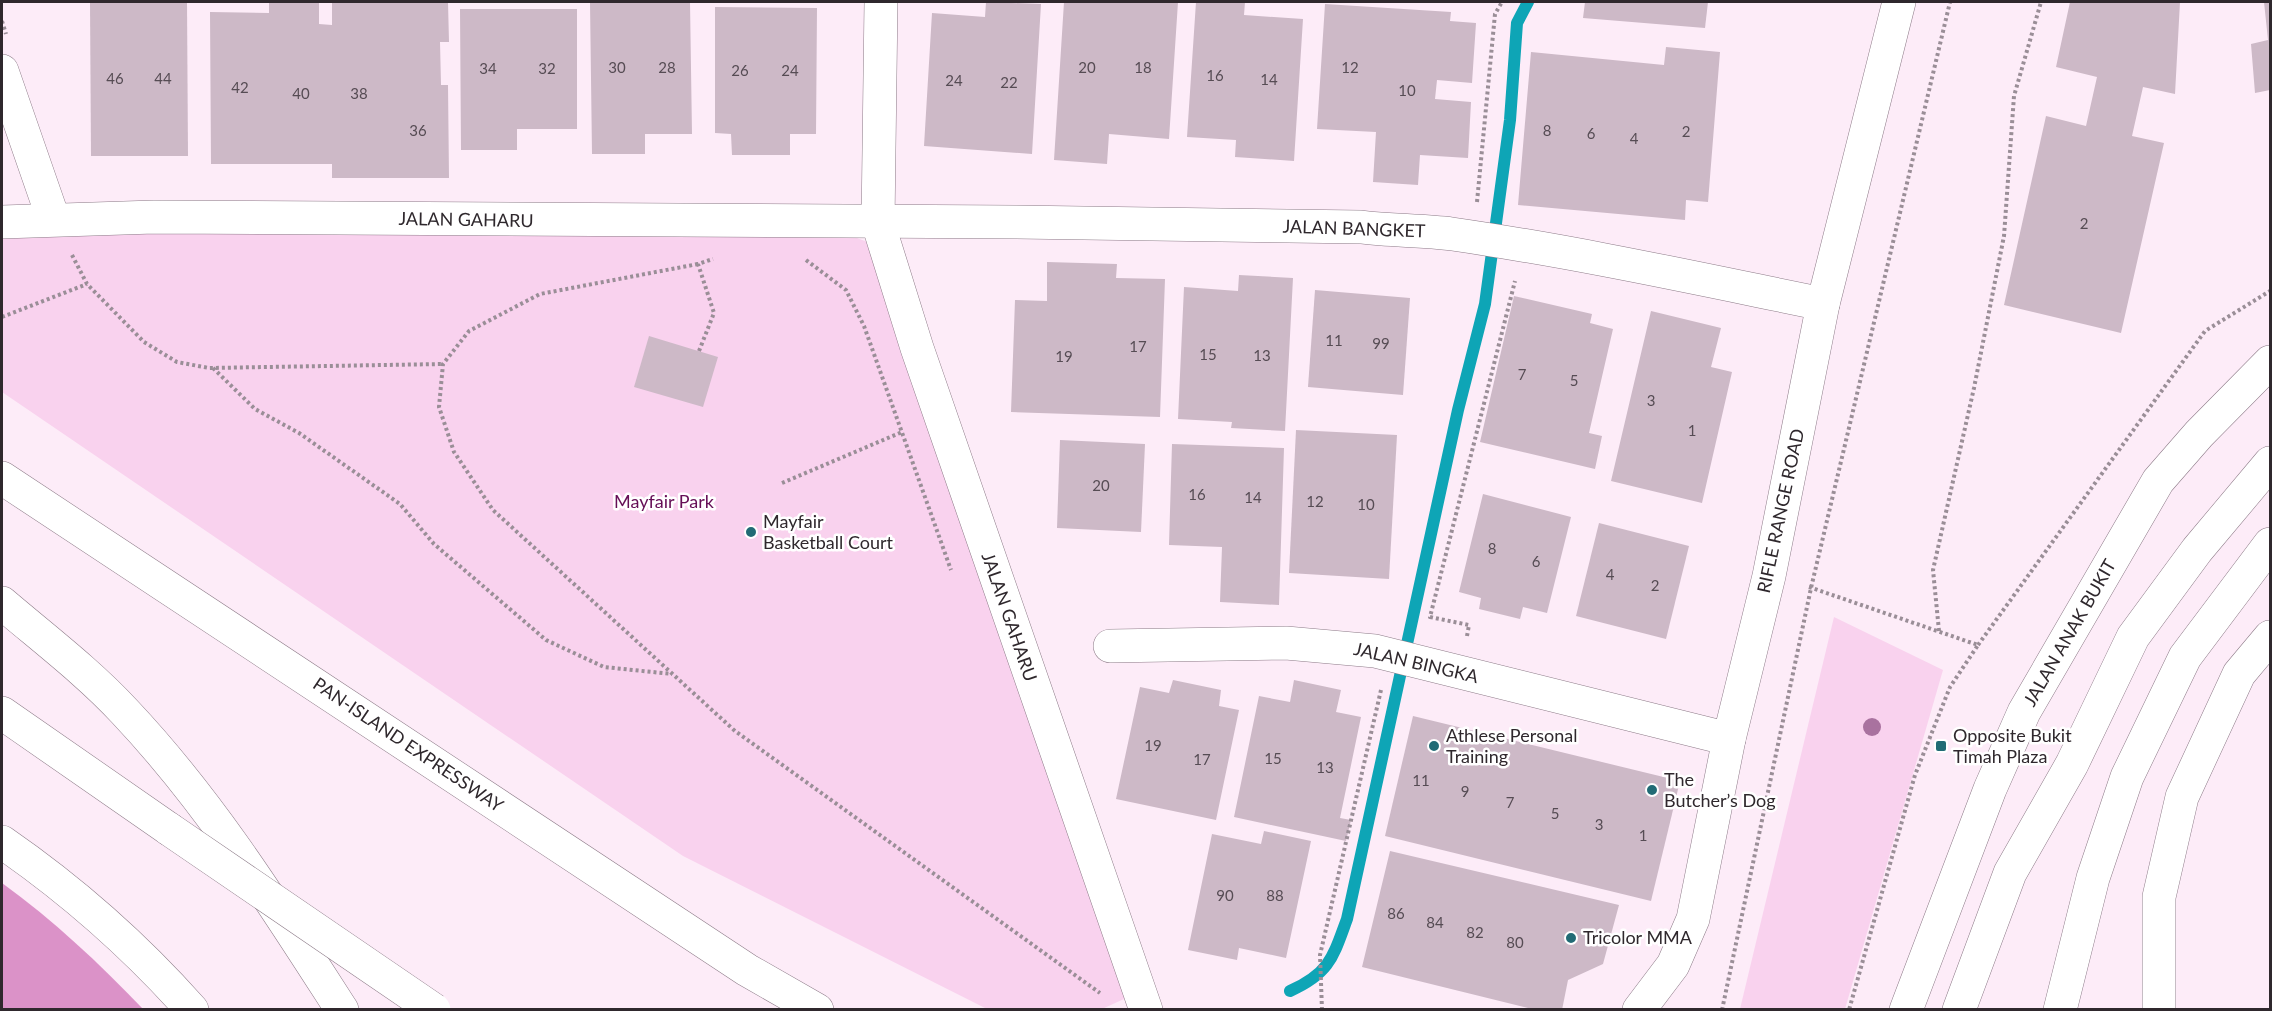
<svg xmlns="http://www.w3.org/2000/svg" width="2272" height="1011" viewBox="0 0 2272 1011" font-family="Lato,sans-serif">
  <rect width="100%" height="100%" fill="#fdecf8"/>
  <g fill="#f9d2ee">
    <polygon points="811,221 873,244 1135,994 1102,1009 987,1009 683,856 2,392 2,223"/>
    <polygon points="1834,617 1943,670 1845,1009 1740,1009"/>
  </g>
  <path fill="#db92c8" d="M2,883c50,36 98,81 141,126h-141z"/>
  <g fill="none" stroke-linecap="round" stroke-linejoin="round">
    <path stroke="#0ea5b6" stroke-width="12" d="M1290,991c40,-18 43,-34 57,-72l111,-509 27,-106 25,-184 7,-97 11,-21"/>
  </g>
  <g fill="#cdb9c7">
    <polygon points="90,2 187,2 188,156 91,156"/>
    <polygon points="269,2 319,2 319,24 332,25 332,2 448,2 449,42 440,42 441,85 448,85 449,178 332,178 332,164 211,164 210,12 269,13"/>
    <polygon points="590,2 690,2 692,134 645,134 645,154 592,154"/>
    <polygon points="986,2 1041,4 1032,154 924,146 932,13 985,17"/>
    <polygon points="1064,2 1178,2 1169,139 1109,134 1107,164 1054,160"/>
    <polygon points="1196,2 1245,2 1244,15 1303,19 1294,161 1235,157 1236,140 1187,137"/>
    <polygon points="1585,2 1708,2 1705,28 1583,18"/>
    <polygon points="2070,2 2180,2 2175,94 2143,87 2132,136 2164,143 2121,333 2004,305 2046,116 2086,126 2097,77 2056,67"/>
    <polygon points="2264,2 2270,2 2270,90 2255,93 2251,44 2268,40"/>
    <polygon points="1325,4 1451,12 1450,21 1476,23 1472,83 1437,80 1435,99 1471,102 1468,158 1420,155 1418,185 1373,182 1376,132 1317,129"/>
    <polygon points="715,7 817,8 816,134 790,134 790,155 732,155 731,134 715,133"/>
    <polygon points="460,9 577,9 577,129 517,129 517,150 461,150"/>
    <polygon points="1666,47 1720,52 1708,202 1686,200 1685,220 1518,205 1531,52 1664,65"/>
    <polygon points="1047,262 1117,264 1116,278 1165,279 1160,417 1011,412 1015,300 1047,301"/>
    <polygon points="1239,275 1293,278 1285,431 1231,428 1232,422 1178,419 1184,287 1238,291"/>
    <polygon points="1315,290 1410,298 1403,395 1308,387"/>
    <polygon points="1514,296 1592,314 1590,323 1613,329 1589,433 1602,436 1595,469 1480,442"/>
    <polygon points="1651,311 1721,328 1711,367 1732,372 1702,503 1611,481"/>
    <polygon points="649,336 718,357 703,407 634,387"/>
    <polygon points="1296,430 1397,435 1389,579 1289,573"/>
    <polygon points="1060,440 1145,444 1141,532 1057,528"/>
    <polygon points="1172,444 1284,448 1279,605 1220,602 1222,547 1169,545"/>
    <polygon points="1483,494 1571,517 1547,613 1523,607 1520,619 1479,609 1481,598 1459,592"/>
    <polygon points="1599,523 1689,546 1666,639 1576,616"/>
    <polygon points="1173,680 1221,690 1219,706 1239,710 1216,820 1116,799 1140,687 1169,693"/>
    <polygon points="1294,680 1341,690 1336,712 1361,717 1340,818 1351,820 1346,841 1234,817 1259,696 1290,702"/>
    <polygon points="1413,716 1680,781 1651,901 1385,836"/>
    <polygon points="1264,831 1311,841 1286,958 1239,948 1237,960 1188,950 1212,834 1261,844"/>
    <polygon points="1390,851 1619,905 1603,964 1568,980 1562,1010 1536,1010 1362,967"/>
  </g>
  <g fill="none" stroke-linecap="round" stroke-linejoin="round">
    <defs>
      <g id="street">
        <polyline points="881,2 878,223 917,348 1146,1010"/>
        <polyline points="2,71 53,218"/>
        <path d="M2,222l152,-5 861,5 346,5c30,4 61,3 91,7 125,18 248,45 371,70"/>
        <polyline points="1110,646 1286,643 1375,651 1729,739"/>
        <polyline points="1639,1010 1673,965 1693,919 1729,739 1769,576 1823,304 1899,2"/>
      </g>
      <g id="primary">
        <polyline points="1959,1010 2010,873 2072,764 2133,637 2197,550 2270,463"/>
        <polyline points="2060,1010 2093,878 2127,777 2185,657 2270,544"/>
      </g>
      <g id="highway">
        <polyline points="2,478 747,970 817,1010"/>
        <path d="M2,603c41,35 86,69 123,109 85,90 150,194 217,298"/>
        <polyline points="2,713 169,829"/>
        <path d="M2,842c68,47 134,105 190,168"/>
        <polyline points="1906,1010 1990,789 2024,712 2158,481 2199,434 2270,362"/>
        <polyline points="2159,1010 2159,897 2182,797 2239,674 2270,637"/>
      </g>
    </defs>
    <use href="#street" stroke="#8d7b88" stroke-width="34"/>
    <use href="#primary" stroke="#8d7b88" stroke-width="34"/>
    <use href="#highway" stroke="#8d7b88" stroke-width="34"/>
    <g stroke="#9a8e97" stroke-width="4" stroke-dasharray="3 3" stroke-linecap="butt">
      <polyline points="2,21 6,34"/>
      <polyline points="1477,202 1495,14 1502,2"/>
      <polyline points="72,255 87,284 144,342 177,362 209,368 443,364"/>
      <polyline points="806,260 846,290 864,326 951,570"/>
      <polyline points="698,264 540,294 469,331 443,364 439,407 454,452 493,510 735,731 1100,993"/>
      <polyline points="2,317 87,284"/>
      <polyline points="699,351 714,313 698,264 713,259"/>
      <polyline points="213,368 255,409 299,433 400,504 434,544 546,640 604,667 672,674"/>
      <polyline points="782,483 902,432"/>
      <polyline points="1809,587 1978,645 1950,687 1915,775 1849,1010"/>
      <polyline points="1939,631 1933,570 1974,388 2004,236 2014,96 2041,2"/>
      <polyline points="1467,636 1469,625 1430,617 1515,281"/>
      <polyline points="1978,645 2205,331 2270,291"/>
      <polyline points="1322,1010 1320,955 1381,690"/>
      <polyline points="1722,1010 1811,588 1950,2"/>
    </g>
    <use href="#street" stroke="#fff" stroke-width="33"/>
    <use href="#primary" stroke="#fff" stroke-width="33"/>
    <use href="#highway" stroke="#fff" stroke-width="33"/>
    <defs>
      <polyline id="highway-bridge" points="169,829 434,1010"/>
    </defs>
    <use href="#highway-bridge" stroke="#8d7b88" stroke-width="34" stroke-linecap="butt"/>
    <use href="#highway-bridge" stroke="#fff" stroke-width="33"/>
  </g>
  <circle fill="#a9729f" cx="1872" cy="727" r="9"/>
  <g fill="#216b75" stroke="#fff" stroke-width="2">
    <circle cx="751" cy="532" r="6"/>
    <circle cx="1434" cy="746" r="6"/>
    <rect x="1935" y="740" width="12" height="12" rx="3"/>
    <circle cx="1652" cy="790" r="6"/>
    <circle cx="1571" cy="938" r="6"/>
  </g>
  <g text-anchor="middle" stroke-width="5" stroke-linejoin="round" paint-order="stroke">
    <g font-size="15" fill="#564c54">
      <text x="617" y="73">30</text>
      <text x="667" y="73">28</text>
      <text x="1087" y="73">20</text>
      <text x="1143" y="73">18</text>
      <text x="1350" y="73">12</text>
      <text x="488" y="74">34</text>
      <text x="547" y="74">32</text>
      <text x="740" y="76">26</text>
      <text x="790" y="76">24</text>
      <text x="1215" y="81">16</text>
      <text x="115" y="84">46</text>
      <text x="163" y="84">44</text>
      <text x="1269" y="85">14</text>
      <text x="954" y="86">24</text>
      <text x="1009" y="88">22</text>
      <text x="240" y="93">42</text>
      <text x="1407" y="96">10</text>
      <text x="301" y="99">40</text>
      <text x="359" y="99">38</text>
      <text x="418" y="136">36</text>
      <text x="1547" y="136">8</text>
      <text x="1686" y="137">2</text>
      <text x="1591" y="139">6</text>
      <text x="1634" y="144">4</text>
      <text x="2084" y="229">2</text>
      <text x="1334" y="346">11</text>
      <text x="1381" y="349">99</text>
      <text x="1138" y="352">17</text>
      <text x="1208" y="360">15</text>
      <text x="1262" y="361">13</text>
      <text x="1064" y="362">19</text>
      <text x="1522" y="380">7</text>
      <text x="1574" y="386">5</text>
      <text x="1651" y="406">3</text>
      <text x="1692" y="436">1</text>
      <text x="1101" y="491">20</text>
      <text x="1197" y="500">16</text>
      <text x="1253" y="503">14</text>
      <text x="1315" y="507">12</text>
      <text x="1366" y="510">10</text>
      <text x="1492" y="554">8</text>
      <text x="1536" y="567">6</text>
      <text x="1610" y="580">4</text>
      <text x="1655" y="591">2</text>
      <text x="1153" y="751">19</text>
      <text x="1273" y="764">15</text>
      <text x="1202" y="765">17</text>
      <text x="1325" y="773">13</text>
      <text x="1421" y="786">11</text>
      <text x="1465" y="797">9</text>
      <text x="1510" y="808">7</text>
      <text x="1555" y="819">5</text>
      <text x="1599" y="830">3</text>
      <text x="1643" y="841">1</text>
      <text x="1225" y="901">90</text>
      <text x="1275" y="901">88</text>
      <text x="1396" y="919">86</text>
      <text x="1435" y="928">84</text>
      <text x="1475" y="938">82</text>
      <text x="1515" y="948">80</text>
    </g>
    <g font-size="18" fill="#2f282d" stroke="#fff">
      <text transform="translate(466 220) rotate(1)" y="6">JALAN GAHARU</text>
      <text transform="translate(1354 229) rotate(2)" y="6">JALAN BANGKET</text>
      <text transform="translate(1781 511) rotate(-78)" y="6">RIFLE RANGE ROAD</text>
      <text transform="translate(1009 617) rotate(71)" y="6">JALAN GAHARU</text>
      <text transform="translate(2070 633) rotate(-60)" y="6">JALAN ANAK BUKIT</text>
      <text transform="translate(1416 663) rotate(13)" y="6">JALAN BINGKA</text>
      <text transform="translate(408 745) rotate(34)" y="6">PAN-ISLAND EXPRESSWAY</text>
    </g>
    <g font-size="18" fill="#650e56" stroke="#fff">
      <text x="664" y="508">Mayfair Park</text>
    </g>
    <g font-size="18" fill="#2f282d" stroke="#fff" text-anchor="start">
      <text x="763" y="528">Mayfair<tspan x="763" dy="21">Basketball Court</tspan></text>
      <text x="1446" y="742">Athlese Personal<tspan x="1446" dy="21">Training</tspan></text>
      <text x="1953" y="742">Opposite Bukit<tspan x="1953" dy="21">Timah Plaza</tspan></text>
      <text x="1664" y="786">The<tspan x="1664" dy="21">Butcher’s Dog</tspan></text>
      <text x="1583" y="944">Tricolor MMA</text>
    </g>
  </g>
  <rect width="2272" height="1011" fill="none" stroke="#2f282d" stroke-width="6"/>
</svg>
